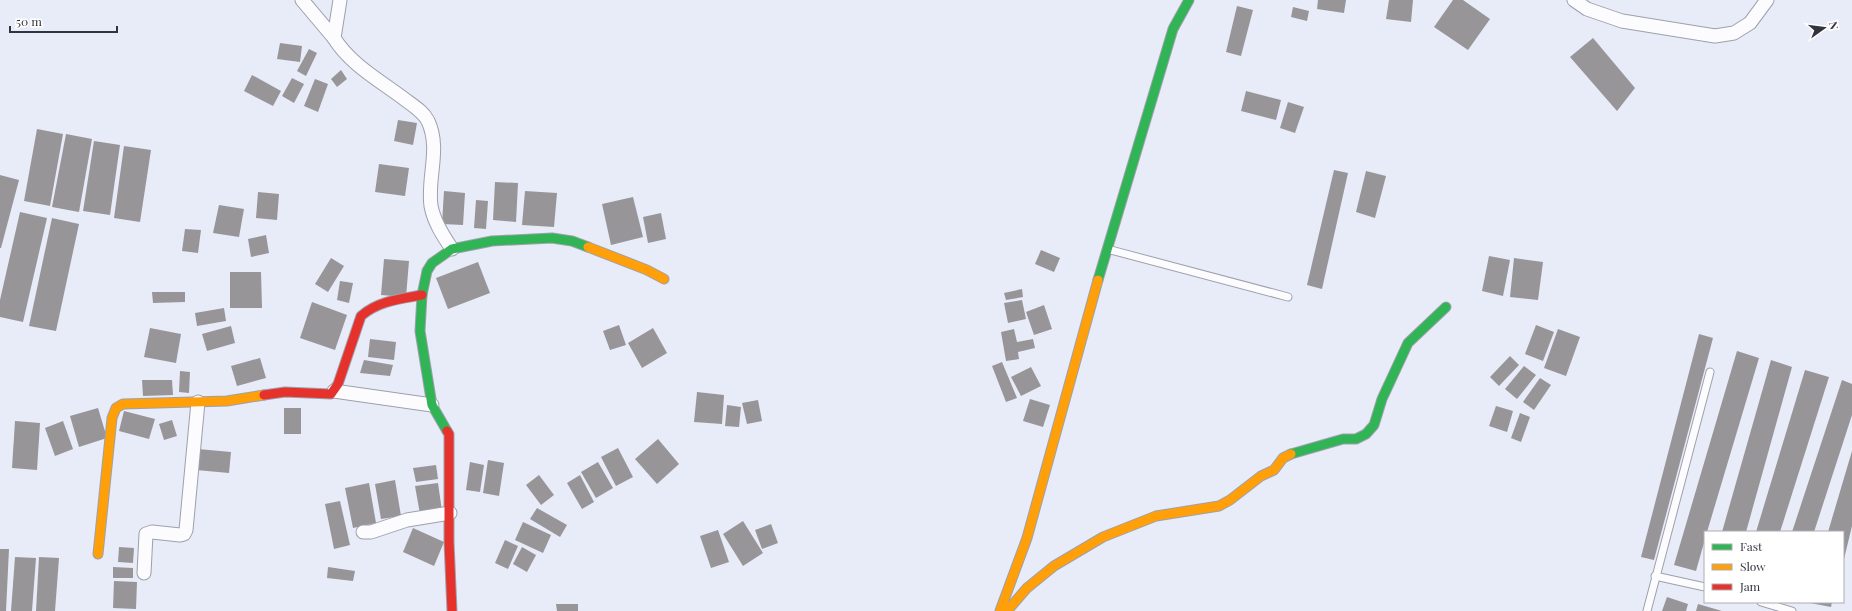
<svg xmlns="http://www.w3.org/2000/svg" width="1852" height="611" viewBox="0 0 1852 611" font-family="'Playfair Display',serif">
  <rect width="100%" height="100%" fill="#e8ebf8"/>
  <g fill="#989599">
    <polygon points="1318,0 1346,0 1344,13 1317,9"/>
    <polygon points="1389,0 1413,0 1411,22 1386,19"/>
    <polygon points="1453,0 1463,0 1490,19 1468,50 1434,27"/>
    <polygon points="1237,6 1253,10 1241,56 1226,52"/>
    <polygon points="1293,7 1309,11 1307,21 1291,17"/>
    <polygon points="1593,38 1635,88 1617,111 1570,57"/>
    <polygon points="280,43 302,46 300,62 277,59"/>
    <polygon points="309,49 317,53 306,76 297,71"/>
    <polygon points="341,70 347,79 337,87 331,79"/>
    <polygon points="252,75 281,91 273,106 244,91"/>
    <polygon points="292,78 304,84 294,103 282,96"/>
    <polygon points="315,79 328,84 318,112 304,106"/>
    <polygon points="1246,91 1281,100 1276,120 1241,111"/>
    <polygon points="1288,102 1304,107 1295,133 1280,128"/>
    <polygon points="398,120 417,123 413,145 394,141"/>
    <polygon points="37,129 63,134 50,206 24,201"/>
    <polygon points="66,134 92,139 79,212 52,207"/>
    <polygon points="94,141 120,145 110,215 83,211"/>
    <polygon points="124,146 151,150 140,222 114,218"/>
    <polygon points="379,164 409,168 405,196 375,192"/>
    <polygon points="1334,170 1348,173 1322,289 1307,285"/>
    <polygon points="1366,171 1386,176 1375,218 1356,212"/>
    <polygon points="0,175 19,180 1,248 0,248"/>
    <polygon points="495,182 518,183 516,222 493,220"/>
    <polygon points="444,191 465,193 463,225 442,224"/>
    <polygon points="525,191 557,193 554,227 522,225"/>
    <polygon points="258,192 279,194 277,220 256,218"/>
    <polygon points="633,197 643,237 611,245 602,204"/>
    <polygon points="476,200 488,201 486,229 474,228"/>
    <polygon points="219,205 244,209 239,237 213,233"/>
    <polygon points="20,212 47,218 23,322 0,317 0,300"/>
    <polygon points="661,213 666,239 648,243 643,217"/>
    <polygon points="52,218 79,224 56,331 29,326"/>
    <polygon points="185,229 201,230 198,253 182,251"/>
    <polygon points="266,235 269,253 251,257 248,239"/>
    <polygon points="1041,250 1060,258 1054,272 1035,264"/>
    <polygon points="1489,256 1510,260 1503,296 1482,291"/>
    <polygon points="331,258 344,266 328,292 315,284"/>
    <polygon points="1514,258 1543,262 1538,300 1510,297"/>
    <polygon points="384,259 409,261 406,297 381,295"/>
    <polygon points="478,262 490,293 448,309 436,278"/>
    <polygon points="230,272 261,272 262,308 230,308"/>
    <polygon points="340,281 353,283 349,303 337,300"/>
    <polygon points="1022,289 1023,297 1006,300 1004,293"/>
    <polygon points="152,292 185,292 185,302 153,303"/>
    <polygon points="1022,300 1026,319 1008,323 1004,303"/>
    <polygon points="312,302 347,315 335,350 300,338"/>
    <polygon points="1044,305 1052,329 1034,335 1026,312"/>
    <polygon points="224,308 226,321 197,326 195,313"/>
    <polygon points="619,325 626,345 610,350 603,331"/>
    <polygon points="1536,325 1554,332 1543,361 1525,354"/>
    <polygon points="231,326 235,343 207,351 202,334"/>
    <polygon points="150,328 181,334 176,363 144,357"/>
    <polygon points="653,328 667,353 642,368 628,343"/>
    <polygon points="1014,329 1017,342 1033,339 1035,348 1018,352 1019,359 1006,361 1001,332"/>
    <polygon points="1558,329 1580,337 1566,376 1544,368"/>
    <polygon points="1699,334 1713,338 1654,560 1641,557"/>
    <polygon points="370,339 396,342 394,360 368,357"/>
    <polygon points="1737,351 1759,358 1707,532 1705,532 1705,539 1696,571 1674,565"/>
    <polygon points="1510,356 1519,365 1499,386 1490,377"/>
    <polygon points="260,358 266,378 237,386 231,366"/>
    <polygon points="364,360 393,365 390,376 360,373"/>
    <polygon points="1771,360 1792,367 1746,532 1722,532"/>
    <polygon points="1002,362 1017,398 1006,402 992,366"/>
    <polygon points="1524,366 1536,375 1517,399 1505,389"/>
    <polygon points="1031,367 1041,386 1021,396 1011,377"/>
    <polygon points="1805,370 1829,377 1780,532 1756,532"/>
    <polygon points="180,371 190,372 189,393 179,392"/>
    <polygon points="1540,378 1551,385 1534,410 1523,402"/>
    <polygon points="142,380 172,380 173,395 143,396"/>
    <polygon points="1842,380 1852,384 1852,415 1814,532 1792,532"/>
    <polygon points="697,392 724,395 722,424 694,422"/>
    <polygon points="1030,399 1050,405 1043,427 1023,421"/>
    <polygon points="758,400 762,421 747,424 742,403"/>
    <polygon points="727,405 741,407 739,427 725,426"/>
    <polygon points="1496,406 1513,411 1507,432 1489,426"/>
    <polygon points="98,408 107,438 79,447 70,416"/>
    <rect x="284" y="408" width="17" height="26"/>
    <polygon points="124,411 155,419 149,439 119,431"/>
    <polygon points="1520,413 1530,417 1521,442 1511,438"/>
    <polygon points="172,420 177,436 164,440 159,424"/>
    <polygon points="15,421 40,423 37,470 12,468"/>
    <polygon points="63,421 73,449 55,456 45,428"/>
    <polygon points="658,439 679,464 657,484 635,459"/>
    <polygon points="618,448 633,477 616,486 601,457"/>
    <polygon points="198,449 231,452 229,473 196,470"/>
    <polygon points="1852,451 1852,526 1844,559 1843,532 1828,532"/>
    <polygon points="488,460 504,463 499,496 483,493"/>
    <polygon points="470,462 484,465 480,492 466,490"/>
    <polygon points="598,462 613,488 596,498 581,472"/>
    <polygon points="436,465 438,479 416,482 413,468"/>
    <polygon points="539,475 554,495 541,505 526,485"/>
    <polygon points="580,475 594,502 582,509 567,483"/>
    <polygon points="395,480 401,516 381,519 375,484"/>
    <polygon points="369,483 376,523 353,528 345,488"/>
    <polygon points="438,483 442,511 420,514 415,486"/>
    <polygon points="340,501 350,545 334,549 325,504"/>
    <polygon points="537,508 567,525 560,537 530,519"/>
    <polygon points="743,521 763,553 743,566 723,534"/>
    <polygon points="523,522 551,535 543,553 515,540"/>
    <polygon points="771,524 778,543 762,549 755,530"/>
    <polygon points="413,528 444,542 434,566 403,552"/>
    <polygon points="718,530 729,562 711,568 700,536"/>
    <polygon points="505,540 518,546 508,569 495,563"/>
    <polygon points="119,547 134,548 133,563 118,562"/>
    <polygon points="522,547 536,555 527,572 513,564"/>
    <polygon points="0,549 9,549 6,611 0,611"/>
    <polygon points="15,557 36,558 32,611 11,611"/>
    <polygon points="39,557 59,558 55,611 36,611"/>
    <polygon points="113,567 133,568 133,578 113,578"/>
    <polygon points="328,567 355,571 353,581 327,578"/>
    <polygon points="114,581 137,582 136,609 113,608"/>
    <polygon points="1667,597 1688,604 1686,611 1662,611"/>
    <polygon points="1805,602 1832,602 1831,607"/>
    <polygon points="556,604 578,604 578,611 557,611"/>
    <polygon points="1698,604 1722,611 1696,611"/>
  </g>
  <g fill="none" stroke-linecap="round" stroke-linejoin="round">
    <defs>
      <g id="lane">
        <polyline points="1107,249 1288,297"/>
        <polyline points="1655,576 1705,587"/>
        <polyline points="1761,602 1792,611"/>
        <polyline points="1647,611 1710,372"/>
      </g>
      <g id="street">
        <polyline points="302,0 334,38"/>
        <path d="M340,0l-6,38c16,26 45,42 69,60 9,7 20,13 25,23 13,28 -1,56 3,85 3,16 12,30 21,43"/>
        <polyline points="1574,0 1587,9 1622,21 1715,36 1734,33 1750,23 1767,0"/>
        <polyline points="334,391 432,405"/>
        <polyline points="363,532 371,532 407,520 450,513"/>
        <polyline points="144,573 146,534 152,532 180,535 184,534 186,530 198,402"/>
      </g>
      <g id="fast">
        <polyline points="1098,280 1173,29 1189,0"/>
        <polyline points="447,431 432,405 420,331 422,295 427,271 432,263 452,249 492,241 552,238 572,241 588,247"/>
        <polyline points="1291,454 1343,439 1356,439 1366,434 1374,425 1382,399 1408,343 1446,307"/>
      </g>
      <g id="slow">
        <polyline points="588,247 647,270 664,279"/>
        <polyline points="98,554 112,418 116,408 123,404 227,401 264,395"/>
        <polyline points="1000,611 1027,538 1098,280"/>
        <polyline points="1007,611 1027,588 1054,566 1103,537 1156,516 1219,506 1230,500 1261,476 1274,470 1283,458 1291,454"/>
      </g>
      <g id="jam">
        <path d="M264,395l21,-3 46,2 7,-10 23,-68c17,-15 39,-17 61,-21"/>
        <polyline points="447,431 449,434 449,542 452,611"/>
      </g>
    </defs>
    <use href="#lane" stroke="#9ea1ab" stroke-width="9"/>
    <use href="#street" stroke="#9ea1ab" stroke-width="15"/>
    <use href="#fast" stroke="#9ea1ab" stroke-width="11"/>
    <use href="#slow" stroke="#9ea1ab" stroke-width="11"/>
    <use href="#jam" stroke="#9ea1ab" stroke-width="11"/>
    <use href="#lane" stroke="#fcfcfe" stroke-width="7"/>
    <use href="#street" stroke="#fcfcfe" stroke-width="13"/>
    <use href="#fast" stroke="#30b455" stroke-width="9"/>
    <use href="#slow" stroke="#ff9f0a" stroke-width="9"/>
    <use href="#jam" stroke="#e5322d" stroke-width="9"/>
  </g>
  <rect x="1704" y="531" width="140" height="72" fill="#ffffff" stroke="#adadb1"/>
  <rect x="1712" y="544" width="20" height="6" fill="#30b455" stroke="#adadb1"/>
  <text x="1740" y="551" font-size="12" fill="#31333d">Fast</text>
  <rect x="1712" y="564" width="20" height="6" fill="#ff9f0a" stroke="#adadb1"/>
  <text x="1740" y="571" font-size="12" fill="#31333d">Slow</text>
  <rect x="1712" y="584" width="20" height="6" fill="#e5322d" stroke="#adadb1"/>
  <text x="1740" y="591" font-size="12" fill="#31333d">Jam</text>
  <g transform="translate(1824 28) rotate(76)" stroke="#ffffff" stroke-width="3" paint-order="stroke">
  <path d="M0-3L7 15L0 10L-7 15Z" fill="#31333d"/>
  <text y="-6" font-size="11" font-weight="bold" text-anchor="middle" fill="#31333d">N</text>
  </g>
  <path d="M10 26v6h107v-6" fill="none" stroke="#31333d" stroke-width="2"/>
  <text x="16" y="26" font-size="12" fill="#31333d" stroke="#ffffff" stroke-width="3" paint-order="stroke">50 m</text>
</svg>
